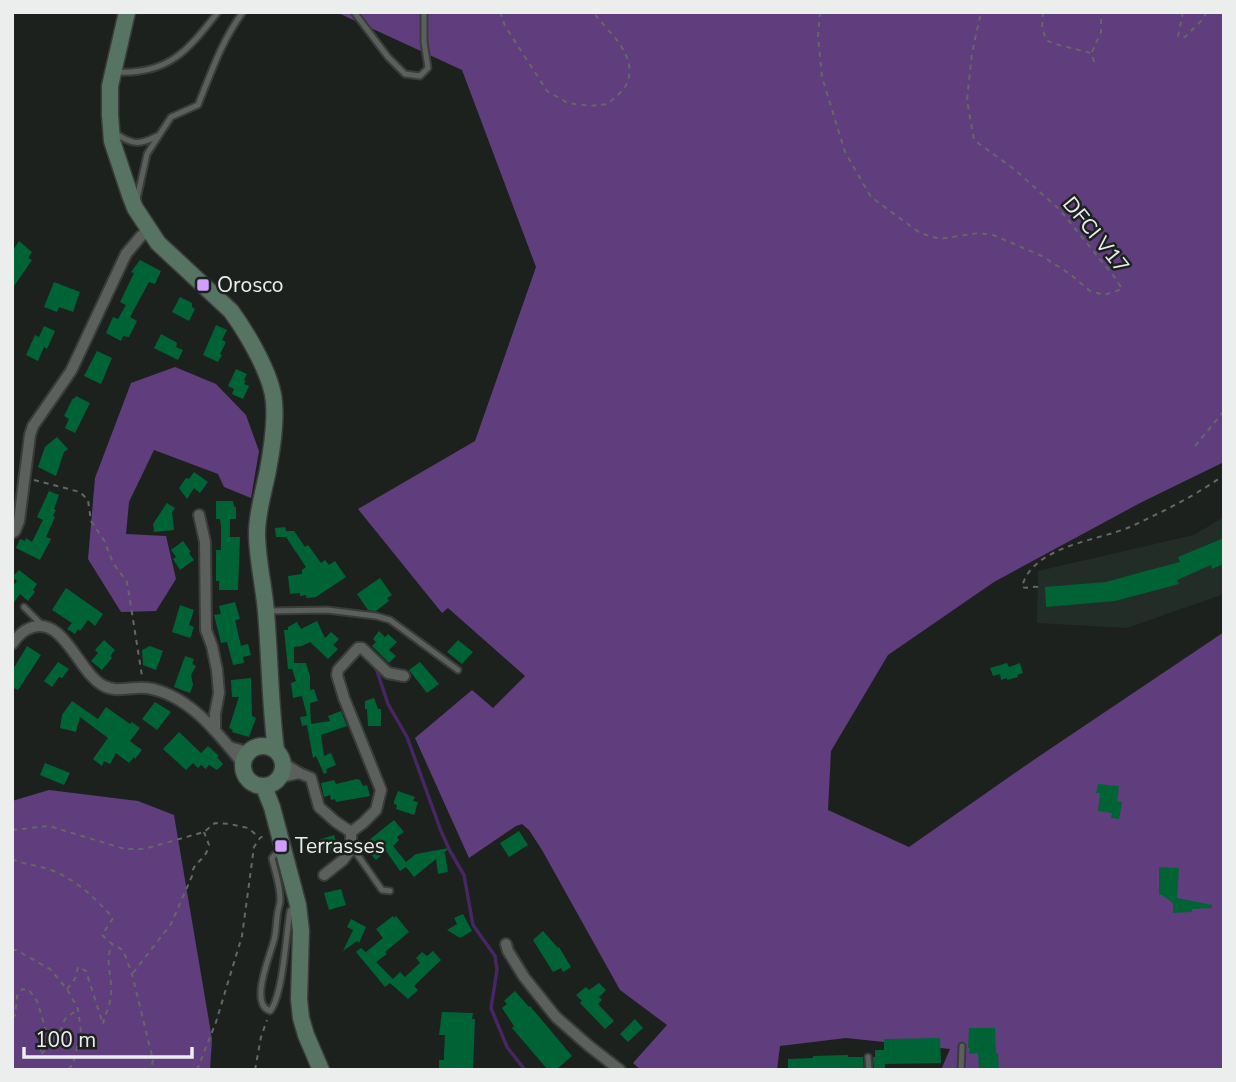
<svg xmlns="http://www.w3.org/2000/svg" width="1236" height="1082" viewBox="0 0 1236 1082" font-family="'Nunito Sans',sans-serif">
  <rect width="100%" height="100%" fill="#1c211e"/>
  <polygon fill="#232d27" points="1224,517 1224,594 1127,628 1037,623 1038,571 1194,535"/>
  <g fill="#603d7d">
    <polygon points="336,12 1224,12 1224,462 1140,503 994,582 888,655 831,751 828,810 909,847 1035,759 1224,632 1224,1070 941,1070 950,1049 846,1038 780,1046 777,1070 641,1070 633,1063 667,1025 620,990 542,850 529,830 522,824 516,826 469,858 415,738 472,690 493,708 525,676 448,608 442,613 358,509 475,441 536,267 462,70"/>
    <polygon points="175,367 216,384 246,415 259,451 251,498 224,487 218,474 154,450 129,502 126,534 166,536 176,579 156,611 121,612 88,559 95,478 131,383"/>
    <polygon points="49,790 138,801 174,815 212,1039 210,1070 12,1070 12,801"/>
  </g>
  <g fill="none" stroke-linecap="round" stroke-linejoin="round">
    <polyline stroke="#482563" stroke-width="3.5" points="376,668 388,704 407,737 441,831 450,851 464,875 473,925 495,956 497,970 491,1008 507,1047 525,1070"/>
  </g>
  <g fill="#006336">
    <polygon points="19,241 32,252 28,258 32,260 12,289 12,252"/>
    <polygon points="140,260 161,271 155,284 149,282 130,317 137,321 129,337 123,336 121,341 106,333 113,317 118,319 126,305 120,302 134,273 131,272"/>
    <polygon points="54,282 80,292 73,312 59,307 57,312 44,307"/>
    <polygon points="180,297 192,303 192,307 195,309 189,321 172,312"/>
    <polygon points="216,325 227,330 222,340 226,342 220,354 222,355 218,362 203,355"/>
    <polygon points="44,326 55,331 47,349 44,347 38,361 26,355 35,335 39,337"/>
    <polygon points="161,334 176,342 177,344 176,347 183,350 178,360 154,348"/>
    <polygon points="97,351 112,358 101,384 84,376"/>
    <polygon points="236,369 247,374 244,380 246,381 244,384 249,386 243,399 232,394 234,389 228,386"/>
    <polygon points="76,396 90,403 75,433 65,428 69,419 64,416 73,398 74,399"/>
    <polygon points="57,437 68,449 64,452 56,476 38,467 45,447"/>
    <polygon points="194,472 208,482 200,493 194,488 187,499 179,488 186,478 189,479"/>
    <polygon points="49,491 59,495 54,509 56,510 53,516 55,517 46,537 51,539 40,560 16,548 20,539 25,541 26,538 32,542 43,520 37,517"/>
    <polygon points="216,501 233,501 234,507 236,507 236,519 230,519 230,537 240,537 238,590 219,590 219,581 216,581 216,550 221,550 221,526 220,519 216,519"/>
    <polygon points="167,503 175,508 172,512 174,530 154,532 153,524"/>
    <polygon points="285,527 286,531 294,531 305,547 308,545 321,563 325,560 329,565 335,561 346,577 316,597 306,598 306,595 300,596 300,593 290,594 288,576 302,574 302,570 306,567 286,537 276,537 275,528"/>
    <polygon points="1224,538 1224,564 1212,569 1211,565 1177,580 1179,584 1115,601 1046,607 1045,587 1106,582 1146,571 1180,562 1178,557"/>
    <polygon points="183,541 191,552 189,553 194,560 180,570 173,559 176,557 171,550"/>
    <polygon points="19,570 37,584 33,590 35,592 28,601 20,594 12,605 12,587 17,581 12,577"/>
    <polygon points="380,578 392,595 387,598 389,601 376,611 368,610 357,594"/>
    <polygon points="66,588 103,614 95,626 88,620 80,631 78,629 75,634 67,629 72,623 52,610"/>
    <polygon points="235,602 240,619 235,620 241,646 248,644 251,655 243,657 244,663 233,665 227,642 221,643 214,615 221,614 219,606"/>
    <polygon points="180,605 194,610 189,625 194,627 190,638 172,632"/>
    <polygon points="317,621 325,638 331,632 339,639 333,645 338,649 328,659 310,642 302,646 294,647 294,663 306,663 310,676 310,690 314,689 318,701 310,703 311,724 330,721 328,716 341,711 347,726 321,735 324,756 331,753 336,765 326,769 327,773 324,774 316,756 313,758 307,725 302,726 300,717 307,716 302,696 293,698 291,683 296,681 292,669 288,669 284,630 288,630 288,627 297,622 301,629"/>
    <polygon points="379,631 385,637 388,634 397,642 389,650 396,656 389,663 372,646 376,642 373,639"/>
    <polygon points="104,640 115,650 110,656 112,658 102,670 91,661 98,653 95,650"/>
    <polygon points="458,640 473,652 462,664 447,652"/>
    <polygon points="27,646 41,655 18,690 12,687 12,671"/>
    <polygon points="150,646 163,651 156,670 143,665 142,650"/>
    <polygon points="185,656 194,659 192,664 196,666 191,675 193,685 190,693 174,687"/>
    <polygon points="58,662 69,669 62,678 59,677 52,687 44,681"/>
    <polygon points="420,662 439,684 427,693 409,670"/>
    <polygon points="1007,663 1009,667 1020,663 1023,673 1017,675 1018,677 1007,680 1007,678 1001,680 1000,674 993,676 990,668"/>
    <polygon points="251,678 252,716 256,718 249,737 232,732 233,730 229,728 239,697 232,697 231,680"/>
    <polygon points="374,698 378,709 381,709 381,726 368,726 367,709 365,709 365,701"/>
    <polygon points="72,701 98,719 106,707 130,724 132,722 140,728 130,741 142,750 135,759 134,757 129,763 116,753 110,764 104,761 102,766 93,759 108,738 80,717 76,732 60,728 62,715"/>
    <polygon points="155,702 171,712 157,730 142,719"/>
    <polygon points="179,732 201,753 208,746 219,756 217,757 223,764 217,770 209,765 206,769 201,765 198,768 193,763 186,770 163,749"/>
    <polygon points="45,763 70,773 64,785 40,775"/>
    <polygon points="357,779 360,780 363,786 367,785 370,796 336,802 335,799 331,800 330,795 324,797 321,783 334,780 336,784"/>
    <polygon points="1098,784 1119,786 1117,801 1122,802 1119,819 1111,818 1112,813 1098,811 1100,793 1096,793"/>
    <polygon points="398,791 415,797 413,801 418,802 414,815 396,809 397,805 394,804 394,801"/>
    <polygon points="394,820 404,832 397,837 399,840 393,846 406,862 416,854 449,848 443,854 445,853 448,872 438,874 436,859 414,877 406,867 400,871 386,851 376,860 363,845"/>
    <polygon points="519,831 528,845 509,857 500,843"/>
    <polygon points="334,835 339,851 331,853 329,849 315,853 315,841"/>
    <polygon points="1159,867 1179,868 1177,898 1212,905 1212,908 1192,909 1192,912 1173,913 1173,903 1162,895 1159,895"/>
    <polygon points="341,889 346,905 329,910 324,893"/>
    <polygon points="463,914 472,931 460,938 447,930 457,924 454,918"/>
    <polygon points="393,916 394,918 396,916 409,932 385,952 387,954 376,962 393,979 400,972 405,977 420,963 416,958 422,952 427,956 433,951 441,960 414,986 418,990 408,999 390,983 385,987 356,952 361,948 370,956 366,952 383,938 376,929"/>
    <polygon points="351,919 366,927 359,943 357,941 343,951 353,930 347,927"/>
    <polygon points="543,931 558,948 559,947 571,967 563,972 561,968 553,972 533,940"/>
    <polygon points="599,983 606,990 599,997 602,1000 598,1004 614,1021 605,1029 580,1003 582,1001 576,995 586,987 589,990"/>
    <polygon points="515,991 529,1007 530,1006 572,1056 556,1070 548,1070 512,1028 514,1026 502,1008 507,1004 504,1001"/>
    <polygon points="442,1012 473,1013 472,1019 475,1019 473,1070 439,1070 439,1060 444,1060 444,1054 445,1035 439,1035"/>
    <polygon points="635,1019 643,1028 628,1042 620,1034"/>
    <polygon points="969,1028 995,1028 996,1053 998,1053 999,1070 979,1070 978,1053 969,1054 970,1048 968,1048"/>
    <polygon points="940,1038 941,1063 885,1064 885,1070 874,1070 873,1057 875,1057 875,1050 884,1050 884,1039"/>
    <polygon points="848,1055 848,1057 863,1057 864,1070 788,1070 788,1059 813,1058 813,1056"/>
  </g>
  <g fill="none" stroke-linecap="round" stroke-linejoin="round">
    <defs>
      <g id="lane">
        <polyline points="354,12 388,57 405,74 420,76 428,68 424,42 424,12"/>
        <path d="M116,72c53,3 72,-22 102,-60"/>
        <path d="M115,133c16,11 24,13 42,3"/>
        <path d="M137,199l10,-45 24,-37 27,-12c13,-32 24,-65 45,-93"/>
        <polyline points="24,607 42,625"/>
        <polyline points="269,611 327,610 376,616 390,620 458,670"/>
        <polyline points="352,847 382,890 390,891"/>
        <path d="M282,852h-5l-5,6c3,14 9,29 8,44 -1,5 -3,11 -3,16 -1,7 -1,15 -3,22 -4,16 -25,64 -4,71 13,-15 16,-77 20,-100l5,-5"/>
        <polyline points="868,1057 869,1070"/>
        <polyline points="961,1070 962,1046"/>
      </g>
      <g id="street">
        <polyline points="199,515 205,542 206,630 212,646 217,670 219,693 215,714 215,731"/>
        <polyline points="12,533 15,531 19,521 30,435 33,426 71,371 126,254 141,236 149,230"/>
        <path d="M12,644c6,-8 11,-14 21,-17 32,-9 46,47 71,59 13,7 28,0 43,2 41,6 71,45 96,76"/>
        <polyline points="229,747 248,752"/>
        <polyline points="283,763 299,773 311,778 319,807 336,822 351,832 363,823 376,810 381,790 344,698 337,675 338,670 358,648 362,648 388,673 404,676"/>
        <polyline points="281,777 299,773"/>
        <polyline points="324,875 343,860 351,849 351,832"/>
        <polyline points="506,944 508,951 524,977 556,1017 589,1046 620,1070"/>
      </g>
      <g id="secondary">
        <path d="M127,12l-17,74v29l2,26 18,54 5,13 23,35 73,68c16,22 41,64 43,91 2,22 -2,46 -6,68 -4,21 -11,42 -11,63 0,26 7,53 9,79 4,47 4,92 10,138"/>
        <circle cx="263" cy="766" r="20"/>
        <polyline points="264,787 272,807 298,905 301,931 299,999 301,1018 306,1035 321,1070"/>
      </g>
    </defs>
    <use href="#lane" stroke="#393c3a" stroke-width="9"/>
    <use href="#street" stroke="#393c3a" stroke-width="14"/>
    <use href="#secondary" stroke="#393c3a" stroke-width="19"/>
    <g stroke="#646865" stroke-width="2" stroke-dasharray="5 5" stroke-linecap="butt">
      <path d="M500,12l5,14 42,65 21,12 22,3 18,-2c6,-6 16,-13 19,-21 11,-26 -16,-49 -31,-67l-1,-4"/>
      <polyline points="820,12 818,36 822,77 845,152 871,197 920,233 940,239 978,233 993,235 1042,256 1070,274 1090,291 1104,295 1122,289 1116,279 1059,209 1014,169 974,140 967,100 972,53 981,12"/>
      <polyline points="1043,12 1042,27 1046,40 1055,44 1091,53 1096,67"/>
      <polyline points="1183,12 1178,36 1185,37 1201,21 1207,12"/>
      <polyline points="1092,52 1101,32 1101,12"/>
      <polyline points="1195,446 1224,411"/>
      <polyline points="34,480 80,492 88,500 91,521 104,540 113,563 127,582 142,676"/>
      <path d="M1038,587c-6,-1 -11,2 -16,0 10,-41 75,-46 108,-60 32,-15 65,-31 94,-52"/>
      <polyline points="12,830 49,826 125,849 144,849 204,832 215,823 230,824 248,828 259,837"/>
      <path d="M12,859c13,6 26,6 39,11 26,10 44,28 62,48l-11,17 10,9 11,6 9,24 21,86 -2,10"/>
      <polyline points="12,950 16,950 50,969 67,989 78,1009 81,1032 73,1064 68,1070"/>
      <path d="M133,973l38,-49 21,-48c0,-11 7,-13 13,-21 2,-3 3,-7 4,-10l-5,-13"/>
      <path d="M67,989l8,-10 3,-12 8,4 17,53c2,-9 7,-19 8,-28 2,-17 -7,-35 1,-51"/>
      <polyline points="12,1018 15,1015 17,996 22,989 29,990 37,1001 45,1027 40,1055 57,1040 65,1019 78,1009"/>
      <polyline points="197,1070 216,1022 242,936 254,847 260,838 265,835"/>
      <polyline points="255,1070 261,1037 267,1020"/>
    </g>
    <use href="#lane" stroke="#5b605d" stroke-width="5"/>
    <use href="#street" stroke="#5b605d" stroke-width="10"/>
    <use href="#secondary" stroke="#577362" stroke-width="16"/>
  </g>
  <g fill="#d19dfe" stroke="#1c211e" stroke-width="2.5">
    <rect x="196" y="278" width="14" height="14" rx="3.5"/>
    <rect x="274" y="839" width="14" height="14" rx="3.5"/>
  </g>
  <g text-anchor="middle" stroke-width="5" stroke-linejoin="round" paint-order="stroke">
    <g font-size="21" fill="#ebeeec" stroke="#1c211e">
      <text transform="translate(1096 235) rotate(51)" y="7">DFCI V17</text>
    </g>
    <g font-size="21" fill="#ebeeec" stroke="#1c211e" text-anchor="start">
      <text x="217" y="292">Orosco</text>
      <text x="295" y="853">Terrasses</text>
    </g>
  </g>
  <rect width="1236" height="1082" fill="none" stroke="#ebeeec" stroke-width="28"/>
  <path d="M24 1047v10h168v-10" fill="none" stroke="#ebeeec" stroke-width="3.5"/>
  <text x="35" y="1047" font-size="21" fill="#ebeeec" stroke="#1c211e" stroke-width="5" paint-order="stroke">100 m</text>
</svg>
